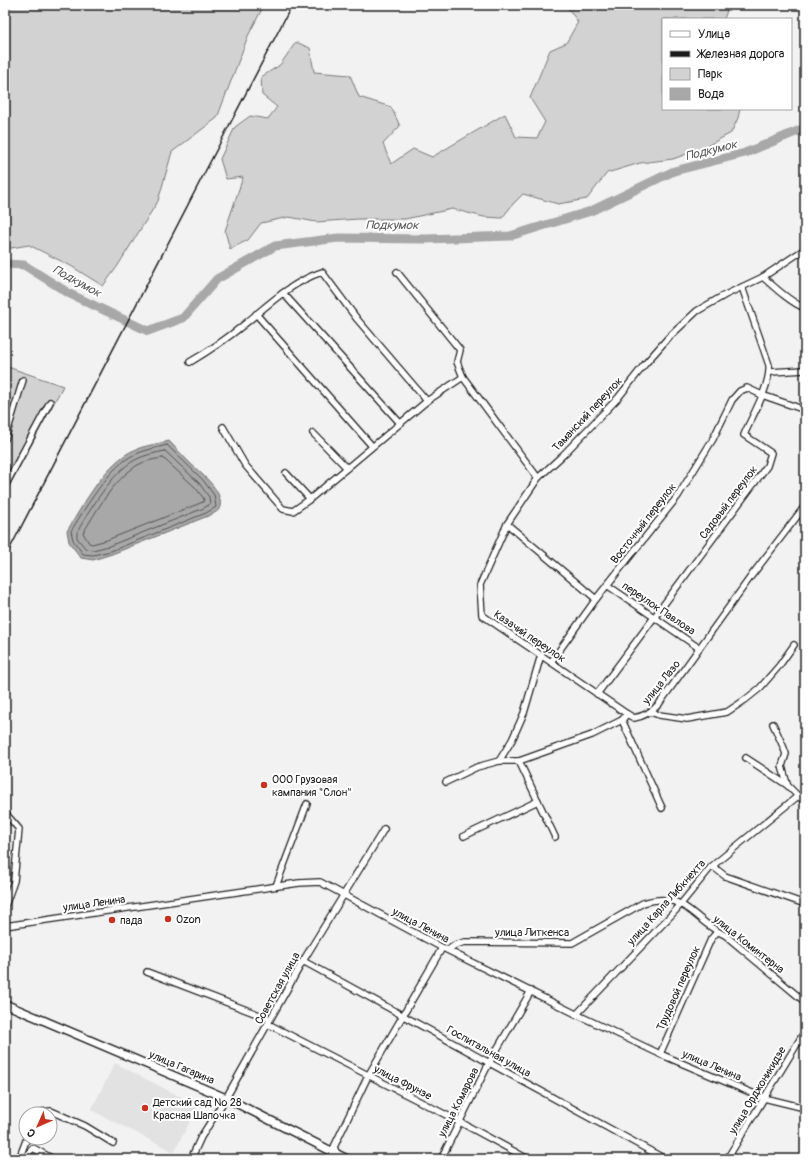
<svg xmlns="http://www.w3.org/2000/svg" width="810" height="1164" viewBox="0 0 810 1164" font-family="Pangolin,sans-serif">
  <rect width="100%" height="100%" fill="#f2f2f2"/>
  <filter id="ink" filterUnits="userSpaceOnUse"><feTurbulence type="fractalNoise" baseFrequency=".025" numOctaves="2"/><feDisplacementMap in="SourceGraphic" scale="8" xChannelSelector="R" yChannelSelector="G"/><feConvolveMatrix kernelMatrix="1 2 1 2 8 2 1 2 1" color-interpolation-filters="sRGB"/></filter>
  <g filter="url(#ink)">
    <polygon fill="#e2e2e2" points="115,1063 198,1106 174,1152 91,1110"/>
    <g fill="#d2d2d2" stroke="#777">
      <polygon points="5,5 264,5 248,36 217,118 172,152 158,201 117,267 103,286 71,266 29,245 5,249"/>
      <polygon points="566,5 729,5 724,19 663,19 663,109 740,109 738,118 731,133 703,148 673,159 640,163 607,173 587,199 558,204 523,194 513,204 502,218 484,217 452,209 405,219 358,219 316,222 289,217 261,223 248,240 230,249 225,231 243,177 226,179 220,159 235,127 250,116 268,119 277,107 262,95 261,77 280,65 296,42 310,48 314,72 350,75 359,97 391,107 400,126 383,144 391,164 413,149 432,157 505,114 516,137 537,138 545,122 530,98 550,50 566,43 578,22"/>
      <polygon points="5,366 63,386 5,494"/>
    </g>
    <path fill="#a8a8a8" stroke="#707070" d="M169,441c7,7 13,14 20,21 10,10 35,28 31,45 -1,5 -8,7 -12,9l-96,38 -19,6 -12,-2 -12,-16 -2,-11c16,-26 37,-65 63,-79 11,-6 27,-8 39,-11z"/>
    <g fill="none" stroke-linecap="round" stroke-linejoin="round">
      <g stroke="#545454" stroke-width="1">
        <path d="M167,445l36,35 11,15 2,12 -10,6 -95,38 -18,4 -10,-1 -10,-14 -2,-9c13,-21 40,-67 63,-76 10,-5 22,-7 33,-10z"/>
        <path d="M165,451l34,32 10,14 1,7 -6,4 -95,38 -16,4 -7,-1 -9,-11v-6c13,-22 35,-60 58,-72 9,-5 20,-7 30,-9z"/>
        <path d="M163,458l32,29 9,12 -1,3 -96,38 -15,4 -3,-1 -6,-10c14,-23 29,-51 53,-67 8,-5 19,-7 27,-8z"/>
      </g>
      <polyline stroke="#a8a8a8" stroke-width="9" points="5,264 24,265 70,294 148,331 183,318 217,279 275,246 338,238 426,239 510,236 591,211 674,171 745,153 805,128"/>
      <defs>
        <g id="minor">
          <polyline points="397,272 460,350 457,362 463,377"/>
          <path d="M763,277c11,10 28,26 42,31"/>
          <polyline points="283,293 400,423"/>
          <polyline points="256,314 372,446"/>
          <path d="M190,362c19,-11 39,-25 56,-39 23,-19 46,-41 76,-51l35,47 70,82"/>
          <polyline points="770,372 805,370"/>
          <polyline points="223,427 245,465 283,509 293,511 310,499 427,401 463,377 538,478"/>
          <polyline points="313,433 347,468"/>
          <polyline points="5,439 23,380"/>
          <polyline points="286,473 310,499"/>
          <polyline points="5,486 50,402"/>
          <polyline points="507,524 480,585 482,615 627,714"/>
          <polyline points="607,585 699,648"/>
          <polyline points="596,599 507,524 538,478 563,455 618,398 645,364 668,338 697,311 725,295 763,277 805,249"/>
          <polyline points="551,662 596,599 678,496 713,439 732,400 740,391 747,388 762,395 805,410"/>
          <path d="M597,694l170,-228 4,-13 -27,-18c8,-19 27,-50 25,-70l-27,-78"/>
          <polyline points="651,712 659,715 687,719 727,712 745,700 760,688 779,666 794,645"/>
          <polyline points="622,720 662,808"/>
          <polyline points="773,724 783,746 786,754 782,766 787,784"/>
          <polyline points="746,758 787,785 798,796 805,802"/>
          <polyline points="499,761 512,740 524,713 541,655"/>
          <polyline points="519,761 555,837"/>
          <path d="M446,782l31,-15 22,-6h20l73,-26 30,-15 5,-6 7,4c11,-2 18,-6 25,-14l93,-129 53,-69"/>
          <polyline points="5,813 19,829 14,881 5,906"/>
          <polyline points="464,836 538,801"/>
          <polyline points="711,867 715,868 725,876 805,904"/>
          <polyline points="276,886 307,804"/>
          <polyline points="5,926 299,883 320,882 439,946 580,1016 660,1054 764,1098 805,1108"/>
          <path d="M448,950l7,-5 10,-3 107,1 71,-40c43,-14 50,19 82,32l80,67"/>
          <polyline points="303,961 665,1159"/>
          <polyline points="147,972 270,1019"/>
          <polyline points="576,1015 676,910 711,867 798,796"/>
          <polyline points="268,1024 460,1122 528,1159"/>
          <polyline points="660,1054 711,939 717,932"/>
          <polyline points="38,1114 42,1112 51,1111 85,1126 113,1143"/>
          <polyline points="19,1159 27,1138"/>
          <polyline points="23,1159 33,1148 53,1159"/>
          <polyline points="191,1159 201,1137 226,1098 303,961 384,829"/>
          <polyline points="336,1159 337,1154 334,1147 368,1076 442,948"/>
          <polyline points="441,1159 489,1063 531,991"/>
          <polyline points="727,1159 805,1031"/>
        </g>
        <polyline id="major" points="5,1004 226,1098 347,1159"/>
      </defs>
      <use href="#minor" stroke="#1c1c1c" stroke-width="8"/>
      <use href="#major" stroke="#1c1c1c" stroke-width="10"/>
      <use href="#minor" stroke="#fff" stroke-width="5.5"/>
      <use href="#major" stroke="#fff" stroke-width="7"/>
      <polyline stroke="#1c1c1c" stroke-width="1.5" points="5,558 207,168 292,5"/>
    </g>
  </g>
  <g fill="#c8321e" stroke="#fff" stroke-width="1.5">
    <circle cx="264" cy="785" r="4"/>
    <circle cx="168" cy="919" r="4"/>
    <circle cx="112" cy="920" r="4"/>
    <circle cx="145" cy="1108" r="4"/>
  </g>
  <g text-anchor="middle" stroke-width="4" stroke-linejoin="round" paint-order="stroke">
    <g font-size="11" fill="#1c1c1c" stroke="#fff">
      <text transform="translate(587 414) rotate(-47)" y="4">Таманский переулок</text>
      <text transform="translate(728 502) rotate(-53)" y="4">Садовый переулок</text>
      <text transform="translate(643 523) rotate(-52)" y="4">Восточный переулок</text>
      <text transform="translate(659 608) rotate(34)" y="4">переулок Павлова</text>
      <text transform="translate(530 636) rotate(34)" y="4">Казачий переулок</text>
      <text transform="translate(661 682) rotate(-51)" y="4">улица Лазо</text>
      <text transform="translate(666 902) rotate(-48)" y="4">улица Карла Либкнехта</text>
      <text transform="translate(94 903) rotate(-8)" y="4">улица Ленина</text>
      <text transform="translate(421 925) rotate(28)" y="4">улица Ленина</text>
      <text x="532" y="936">улица Литкенса</text>
      <text transform="translate(749 944) rotate(38)" y="4">улица Коминтерна</text>
      <text transform="translate(277 988) rotate(-61)" y="4">Советская улица</text>
      <text transform="translate(678 988) rotate(-66)" y="4">Трудовой переулок</text>
      <text transform="translate(489 1051) rotate(29)" y="4">Госпитальная улица</text>
      <text transform="translate(712 1065) rotate(23)" y="4">улица Ленина</text>
      <text transform="translate(182 1067) rotate(23)" y="4">улица Гагарина</text>
      <text transform="translate(403 1082) rotate(27)" y="4">улица Фрунзе</text>
      <text transform="translate(757 1090) rotate(-59)" y="4">улица Орджоникидзе</text>
      <text transform="translate(458 1102) rotate(-63)" y="4">улица Комарова</text>
    </g>
    <g font-size="11" fill="#1c1c1c" stroke="#fff" text-anchor="start">
      <text x="272" y="783">ООО Грузовая<tspan x="272" dy="13">кампания "Слон"</tspan></text>
      <text x="176" y="923">Ozon</text>
      <text x="120" y="924">пада</text>
      <text x="153" y="1106">Детский сад № 28<tspan x="153" dy="13">Красная Шапочка</tspan></text>
    </g>
    <g font-size="12" font-style="italic" fill="#5b5b5b" stroke="#fff">
      <text transform="translate(711 150) rotate(-14)" y="4">Подкумок</text>
      <text x="392" y="229">Подкумок</text>
      <text transform="translate(77 281) rotate(29)" y="4">Подкумок</text>
    </g>
  </g>
  <rect width="810" height="1164" fill="none" stroke="#fff" stroke-width="20"/>
  <rect x="10" y="10" width="790" height="1144" fill="none" stroke="#1c1c1c" stroke-width="1.5" filter="url(#ink)"/>
  <rect x="662" y="18" width="130" height="92" fill="#ffffff" stroke="#a4a4a4"/>
  <rect x="670" y="31" width="20" height="6" fill="#ffffff" stroke="#a4a4a4"/>
  <text x="698" y="38" font-size="12" fill="#1c1c1c">Улица</text>
  <rect x="670" y="51" width="20" height="6" fill="#1c1c1c" stroke="#a4a4a4"/>
  <text x="698" y="58" font-size="12" fill="#1c1c1c">Железная дорога</text>
  <rect x="670" y="68" width="20" height="12" fill="#d2d2d2" stroke="#a4a4a4"/>
  <text x="698" y="78" font-size="12" fill="#1c1c1c">Парк</text>
  <rect x="670" y="88" width="20" height="12" fill="#a8a8a8" stroke="#a4a4a4"/>
  <text x="698" y="98" font-size="12" fill="#1c1c1c">Вода</text>
  <g transform="translate(38 1126) rotate(225)"><circle r="19" fill="#ffffff" stroke="#a4a4a4"/>
  <path d="M0-3L7 15L0 10L-7 15Z" fill="#c8321e"/>
  <text y="-6" font-size="11" font-weight="bold" text-anchor="middle" fill="#1c1c1c">С</text>
  </g>
</svg>
